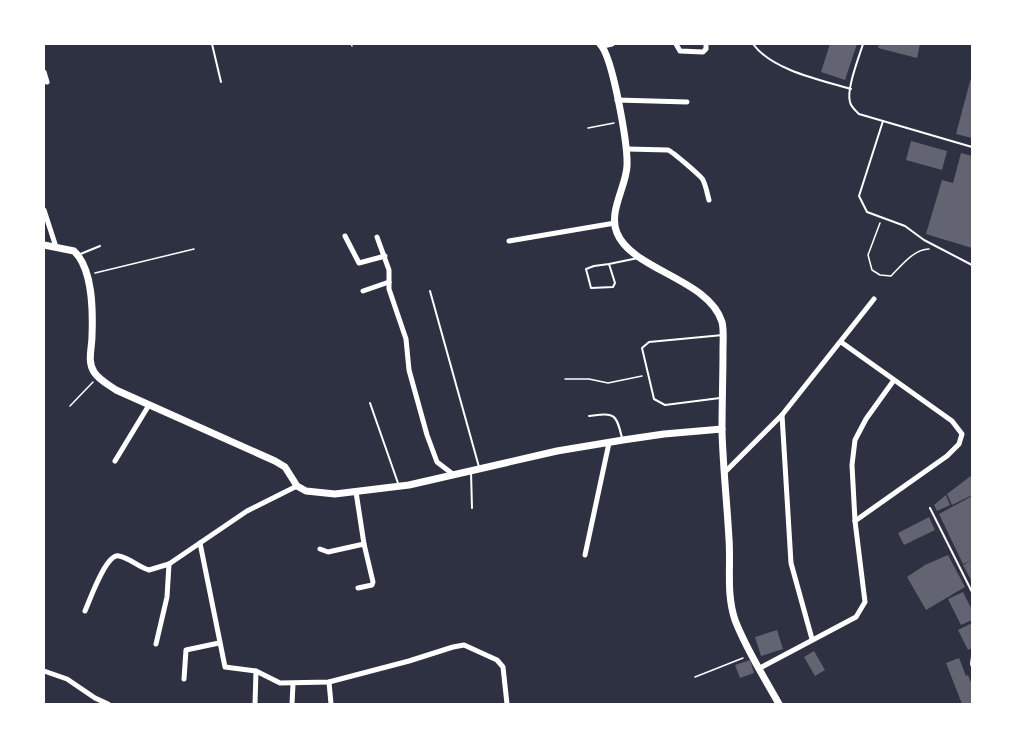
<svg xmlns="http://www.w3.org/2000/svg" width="1016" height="748" viewBox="0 0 1016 748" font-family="Karla,sans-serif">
  <rect width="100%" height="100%" fill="#2d3142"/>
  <g fill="#626471">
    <polygon points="830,44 857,44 845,80 821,72"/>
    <polygon points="879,44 920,44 917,58 878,48"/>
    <polygon points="972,74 972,138 956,134"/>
    <polygon points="911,141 947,151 942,170 906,160"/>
    <polygon points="961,153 972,156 972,248 926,234 942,180 953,183"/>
    <polygon points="972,475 972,495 952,505 947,494"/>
    <polygon points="946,495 950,505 937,511 934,505"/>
    <polygon points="972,496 972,582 963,565 971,560 963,564 939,514"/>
    <polygon points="929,517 935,530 904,545 898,533"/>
    <polygon points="948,555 965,587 926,610 907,577 925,565"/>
    <polygon points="963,592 972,610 972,620 961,625 948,599"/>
    <polygon points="972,623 972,648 968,650 958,630"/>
    <polygon points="777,630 783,649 761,656 755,637"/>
    <polygon points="814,651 825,670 815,676 804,657"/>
    <polygon points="959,658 966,676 968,675 972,685 972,704 962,704 946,663"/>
    <polygon points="750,660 754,673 740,678 735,665"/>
  </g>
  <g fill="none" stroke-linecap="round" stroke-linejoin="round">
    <g stroke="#fff" stroke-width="1.5">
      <polyline points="351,44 352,46"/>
      <polyline points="588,128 614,123"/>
      <path d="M880,223l-12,32 4,15 8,5 11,1c10,-10 23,-27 38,-27"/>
      <polyline points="95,273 194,249"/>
      <polyline points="565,379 589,379 608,383 642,376"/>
      <polyline points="70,406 93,382"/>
      <polyline points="695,677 743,658"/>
    </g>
    <g stroke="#fff" stroke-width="2">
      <polyline points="212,44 221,82"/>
      <path d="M753,44c19,26 67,36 98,45"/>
      <path d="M863,44c-4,13 -17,46 -13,58 1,5 6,9 9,12l113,33"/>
      <polyline points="883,121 859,196 867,212 905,226 924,240 972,265"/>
      <polyline points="78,255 100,246"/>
      <polyline points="609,264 594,266 586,269 591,288 613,287 615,283 609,264 638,258"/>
      <polyline points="430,291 479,467"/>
      <polyline points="720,398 665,405 654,399 642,348 649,342 723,335"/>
      <polyline points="370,403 399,486"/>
      <path d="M589,416c25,-3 27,-4 33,22"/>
      <polyline points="471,472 472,508"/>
      <polyline points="930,508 972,592"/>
      <polyline points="972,657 971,664 972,667"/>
    </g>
    <g stroke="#fff" stroke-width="5">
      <polyline points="676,44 680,51 703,52 706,49 706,44"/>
      <polyline points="603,46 612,44"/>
      <polyline points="44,72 47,82"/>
      <polyline points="617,100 687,102"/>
      <path d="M627,149l41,1c5,2 34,27 35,30 3,6 4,13 6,20"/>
      <polyline points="44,210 56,247"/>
      <polyline points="345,236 359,263 385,256"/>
      <polyline points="377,237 389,270 389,289 406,339 409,370 427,435 437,462 454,475"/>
      <polyline points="509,241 615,223"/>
      <polyline points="363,291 389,282"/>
      <polyline points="841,342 952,421 962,434 959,444 947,456 855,521"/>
      <polyline points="782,415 791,563 812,639"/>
      <polyline points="115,461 149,405"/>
      <polyline points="724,473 782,415 874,299"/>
      <polyline points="200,543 225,667 256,671 280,683 329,682 409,661 453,647 464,645 497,660 503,667 507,704"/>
      <polyline points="320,549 328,552 364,544 356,492"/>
      <polyline points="585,555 609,443"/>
      <polyline points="358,588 372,585 373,582 364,544"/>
      <path d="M85,611c5,-11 21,-58 34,-55 11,2 19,11 30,14l20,-6 78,-53 50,-25"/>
      <polyline points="156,644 167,597 169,564"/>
      <polyline points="760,668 856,617 865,602 855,521 852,465 855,440 866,419 894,380"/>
      <polyline points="44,671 67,679 95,698 108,704"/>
      <polyline points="184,679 186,650 219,643"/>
      <polyline points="329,682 331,704"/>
      <polyline points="255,704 256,671"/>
      <polyline points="292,704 293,684"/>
    </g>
    <g stroke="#fff" stroke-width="7">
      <path d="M600,44c13,13 28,102 27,122 -1,21 -19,46 -10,67 15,37 92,46 105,89 2,8 1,19 1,27 0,27 -1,55 -1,82 1,36 5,72 7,108 2,28 -3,54 6,81 11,29 29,57 44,84"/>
      <path d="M44,245l30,6c19,18 19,59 18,85 0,12 -5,25 2,36 5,8 15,13 22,18l159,71 10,6 12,19 9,5 29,3 74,-9 148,-34 66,-11 41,-6 58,-5"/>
    </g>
  </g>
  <rect width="1016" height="748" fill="none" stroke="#ffffff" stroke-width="90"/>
</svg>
